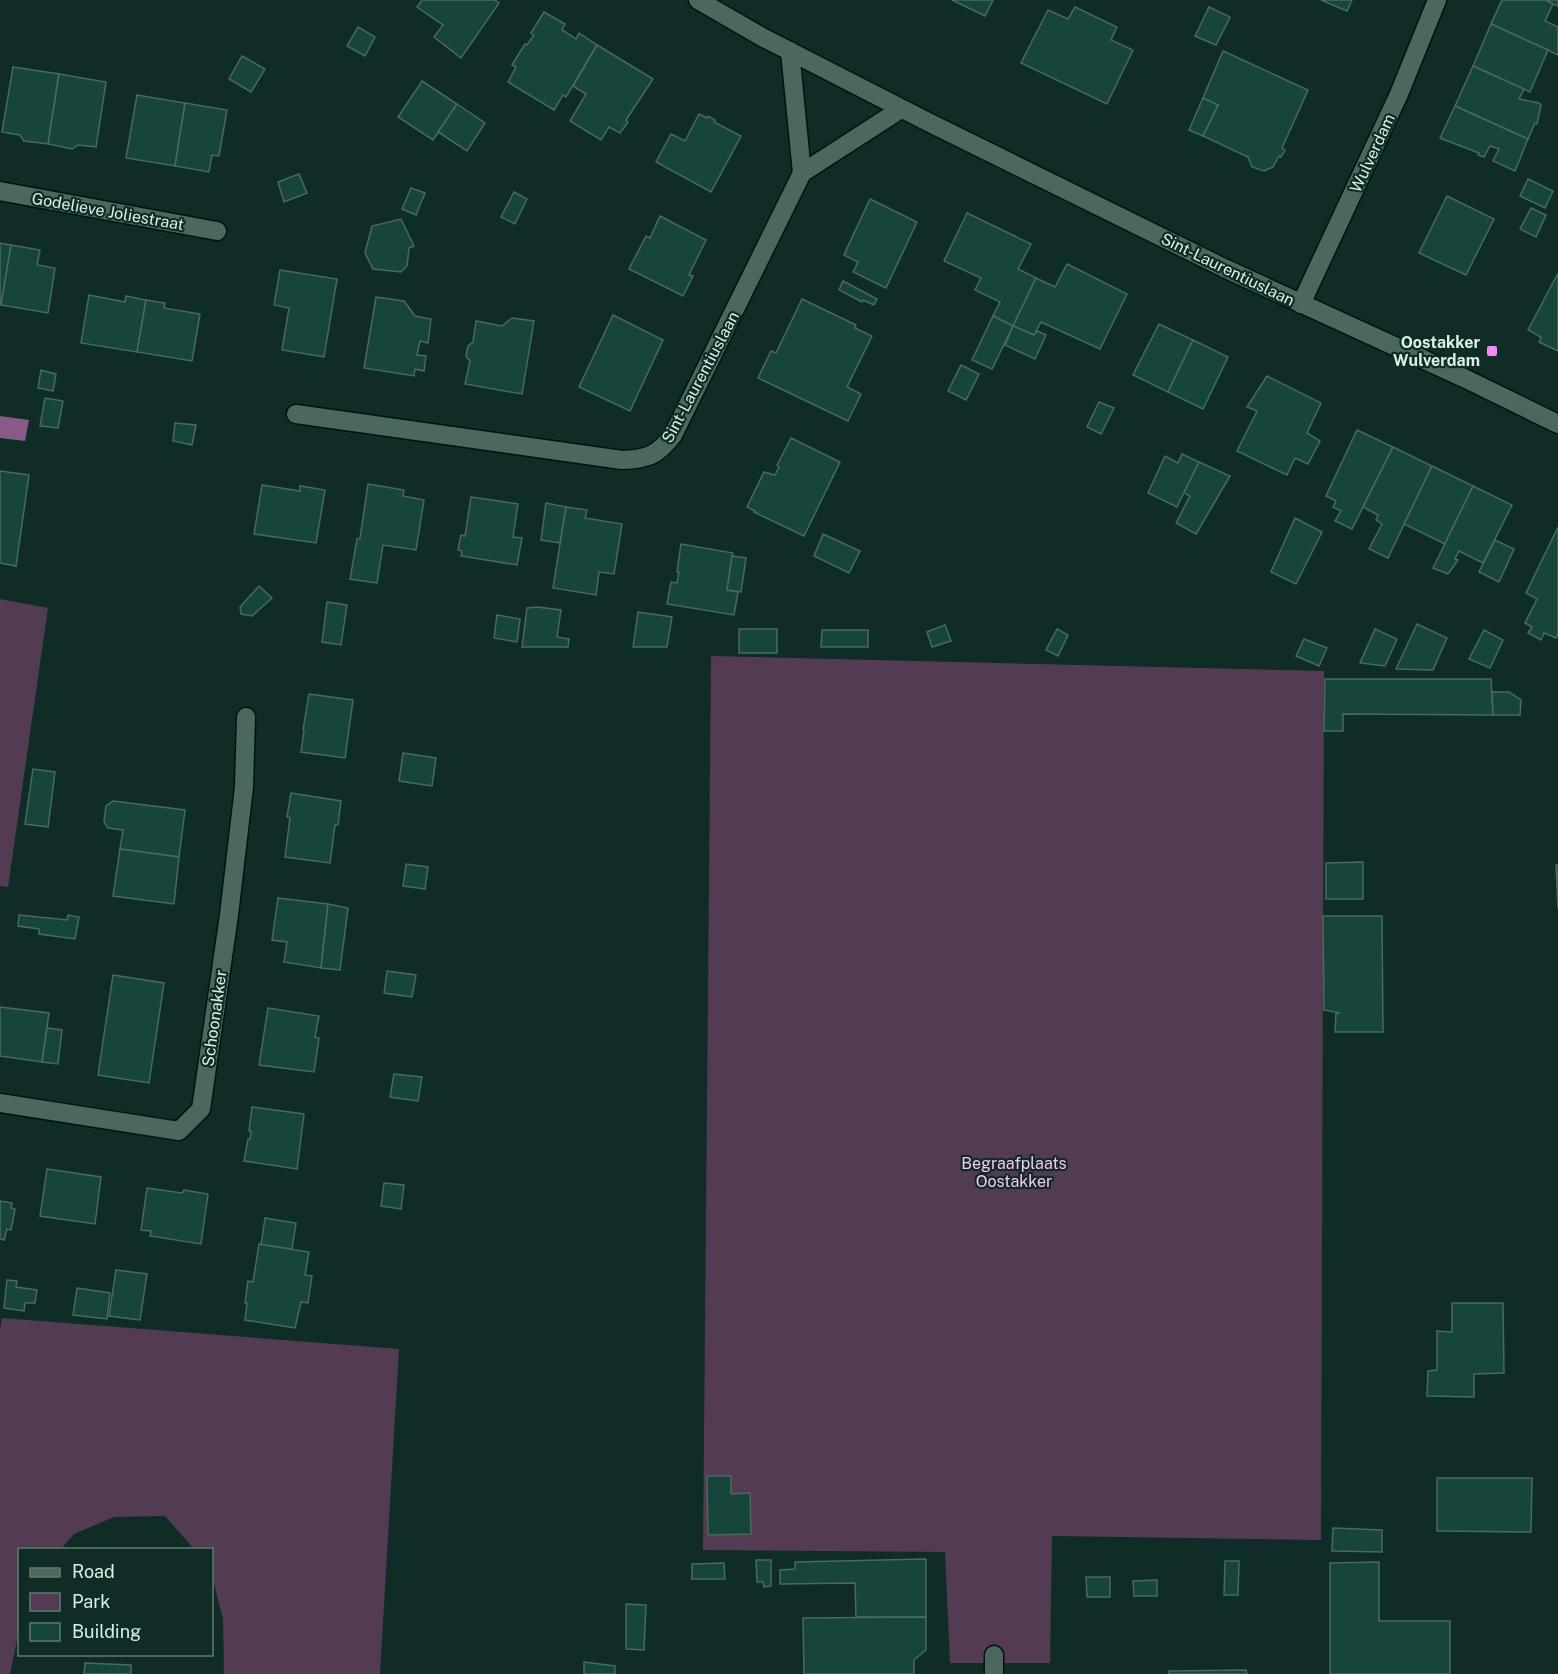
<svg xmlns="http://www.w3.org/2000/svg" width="1558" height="1674" viewBox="0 0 1558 1674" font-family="'Public Sans',sans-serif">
  <rect width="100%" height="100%" fill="#0f2c26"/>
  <g fill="#543b54">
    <polygon points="0,599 48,608 8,887 0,886"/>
    <polygon points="711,656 1324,671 1321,1540 1052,1536 1050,1663 950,1663 945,1552 703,1550"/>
    <polygon points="2,1318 399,1349 380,1674 224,1674 223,1619 212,1576 212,1550 194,1549 165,1516 114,1517 74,1534 61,1549 20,1550 19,1630 10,1674 0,1674 0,1329"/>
  </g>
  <polygon fill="#885a89" points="0,416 29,420 25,441 0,438"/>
  <g fill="#16453c" stroke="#4b6861" stroke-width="1.5">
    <polygon points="422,0 495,0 499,3 461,58 434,37 443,25 417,7"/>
    <polygon points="952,0 993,0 985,16"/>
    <polygon points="1321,0 1352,0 1347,11"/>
    <polygon points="1502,0 1546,0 1553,4 1545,21 1558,27 1558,55 1491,24"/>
    <polygon points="1546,0 1558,0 1558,6 1553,4"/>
    <polygon points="1075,7 1117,27 1111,40 1133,50 1107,104 1021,63 1048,10 1068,19"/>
    <polygon points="1209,7 1230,17 1216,45 1195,36"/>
    <polygon points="544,12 565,24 562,30 576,39 579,33 597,45 566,97 563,95 554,110 508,82 516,67 512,65 525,44 527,45 534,35 531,33"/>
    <polygon points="1491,24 1548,50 1530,92 1473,66"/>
    <polygon points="358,27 375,37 365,56 347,46"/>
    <polygon points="597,45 653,79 626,120 628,122 620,133 609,127 601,140 570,121 586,94 573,86"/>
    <polygon points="1223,51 1308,90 1282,148 1285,150 1281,157 1279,156 1273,167 1264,171 1252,167 1248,157 1203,136 1218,105 1203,98"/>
    <polygon points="242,56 265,69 251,92 229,79"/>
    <polygon points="1473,66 1524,89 1519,99 1539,103 1541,105 1537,124 1535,123 1528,139 1455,106"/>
    <polygon points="13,67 59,74 48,144 24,141 20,135 2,132"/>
    <polygon points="59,74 106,82 96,147 78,145 72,149 48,144"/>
    <polygon points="422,81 457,104 433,140 398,117"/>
    <polygon points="137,95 185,103 175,166 126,158"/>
    <polygon points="1203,98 1218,105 1203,136 1189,130"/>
    <polygon points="185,103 227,110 219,156 212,155 209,172 175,166"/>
    <polygon points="457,104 485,123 467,151 438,132"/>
    <polygon points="1455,106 1528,139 1515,171 1493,161 1499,149 1490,146 1484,157 1478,155 1479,153 1440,138"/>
    <polygon points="699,114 707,118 708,116 715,120 714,122 741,136 711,192 656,162 671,134 685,141"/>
    <polygon points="299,174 307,193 284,202 278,182"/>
    <polygon points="1528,179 1553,191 1545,208 1520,196"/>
    <polygon points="411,188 425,193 416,215 402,209"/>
    <polygon points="514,192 527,199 515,224 501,217"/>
    <polygon points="1447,196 1494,219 1466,275 1419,253"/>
    <polygon points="870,199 917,222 886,288 853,272 858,262 844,255"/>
    <polygon points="1531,208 1546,215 1536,237 1520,229"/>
    <polygon points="967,213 1031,244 1018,269 1036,278 1013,326 993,316 1000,302 975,290 981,278 944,261"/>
    <polygon points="660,216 706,240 689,275 693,276 683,296 629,269 646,236 650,238"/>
    <polygon points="401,219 414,246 409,248 407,266 401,272 373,269 365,253 372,226"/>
    <polygon points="0,243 11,245 1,305 0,305"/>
    <polygon points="11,245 40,250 37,265 55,268 48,313 1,305"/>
    <polygon points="1067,264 1127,294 1100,349 1041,322 1034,335 1013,326 1036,278 1055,287"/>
    <polygon points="280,270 337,279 324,357 282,350 289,308 274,305"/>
    <polygon points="1558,273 1558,351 1539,342 1541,337 1528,330"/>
    <polygon points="843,281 877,299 874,305 863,300 862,302 839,290"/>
    <polygon points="89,295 125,302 126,296 146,300 137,352 81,343"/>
    <polygon points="376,297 404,301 415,316 431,319 428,343 420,341 417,355 426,356 424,371 415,369 414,376 364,368"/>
    <polygon points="802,299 856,325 855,328 872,336 847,387 861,394 848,421 758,378 771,351 776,353"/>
    <polygon points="146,300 165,303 164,308 200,314 192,361 137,352"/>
    <polygon points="613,315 663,340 630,411 579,387"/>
    <polygon points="993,316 1013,326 992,369 972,360"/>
    <polygon points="512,318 534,321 522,394 465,384 470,361 466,356 468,346 473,342 476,321 502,326"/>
    <polygon points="1159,324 1193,340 1168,392 1133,375"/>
    <polygon points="1013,326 1034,335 1037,331 1046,335 1035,359 1005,345"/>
    <polygon points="1193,340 1228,357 1203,409 1168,392"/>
    <polygon points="961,365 979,374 966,400 948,391"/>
    <polygon points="41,370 56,374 53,391 38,388"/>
    <polygon points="1267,376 1321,403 1307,433 1320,441 1308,464 1295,458 1287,475 1237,451 1257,411 1247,407"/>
    <polygon points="45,398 63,401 58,428 40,426"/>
    <polygon points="1099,402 1114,408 1101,434 1087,427"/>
    <polygon points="175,423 196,425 192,445 173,441"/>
    <polygon points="1357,430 1393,447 1352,529 1335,521 1341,511 1333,507 1336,501 1326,496"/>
    <polygon points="791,438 840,462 804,536 754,512 755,511 747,507 764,472 775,475 779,467 777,465"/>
    <polygon points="1393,447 1432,466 1388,558 1369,549 1382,524 1376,520 1378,515 1363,507"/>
    <polygon points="1182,454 1199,462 1177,507 1148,493 1165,456 1178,463"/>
    <polygon points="1199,462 1230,476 1196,534 1176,523 1190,496 1184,493"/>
    <polygon points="1432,466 1473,486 1445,544 1404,524"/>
    <polygon points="0,471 29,475 16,566 0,563"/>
    <polygon points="368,484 404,490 403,496 424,500 416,550 383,545 377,583 350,579 357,539 360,538"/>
    <polygon points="262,485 300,491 300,486 325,490 316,543 254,534"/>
    <polygon points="1473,486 1512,505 1483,563 1459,551 1455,559 1458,560 1448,574 1433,568"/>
    <polygon points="471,497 518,504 513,537 522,538 517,565 461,556 462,551 458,550 461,535 465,536"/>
    <polygon points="546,503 566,507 560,543 541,540"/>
    <polygon points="566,507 587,510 585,518 622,524 614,574 599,572 596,595 553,588"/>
    <polygon points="1295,518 1322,532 1296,584 1271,572"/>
    <polygon points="1558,527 1558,633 1556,638 1544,633 1541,640 1528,633 1532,627 1525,623 1537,599 1526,593"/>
    <polygon points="823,534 860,551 849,573 814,556"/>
    <polygon points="1495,540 1514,549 1499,582 1479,572"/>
    <polygon points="681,544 733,553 727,590 738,592 734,615 667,604 671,582 677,583 679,572 677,572"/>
    <polygon points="732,556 746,558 741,592 727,590"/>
    <polygon points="259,586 272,598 252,616 241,614 240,607"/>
    <polygon points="327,602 347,605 341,645 322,642"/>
    <polygon points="537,607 561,610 557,637 569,639 568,647 522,647 527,608"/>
    <polygon points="638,612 672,617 667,647 633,647"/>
    <polygon points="497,615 520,619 517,642 494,638"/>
    <polygon points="1417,624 1447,638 1433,670 1396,669"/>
    <polygon points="945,625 951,641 932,647 927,632"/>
    <rect x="739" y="629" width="38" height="24"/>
    <polygon points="1057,629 1068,635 1058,656 1046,650"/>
    <polygon points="1375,629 1397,639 1385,666 1360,663"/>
    <polygon points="822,630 868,630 868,647 821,647"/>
    <polygon points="1484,630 1503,640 1490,668 1469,659"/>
    <polygon points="1304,639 1327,648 1319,666 1296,656"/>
    <polygon points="1325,679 1491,679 1493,715 1343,714 1343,731 1324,731"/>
    <polygon points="1492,692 1509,692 1521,700 1520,715 1493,715"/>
    <polygon points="309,694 353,700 345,758 301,752 304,731 303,730"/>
    <polygon points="403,753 436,758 432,786 399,781"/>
    <polygon points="33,769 55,772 48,827 25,824"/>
    <polygon points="291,793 341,801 338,825 335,825 330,863 285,857 290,818 287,817"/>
    <polygon points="113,801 185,810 179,857 120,849 123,830 108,828 104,822 106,806"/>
    <polygon points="120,849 179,857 174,904 113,896"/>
    <polygon points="1363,862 1363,899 1326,899 1326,863"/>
    <polygon points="406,864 428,867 425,889 403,886"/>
    <polygon points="1556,865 1558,865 1558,908"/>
    <polygon points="278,898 328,904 321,968 284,962 287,942 272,940"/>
    <polygon points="328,904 348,908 340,970 321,968"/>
    <polygon points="19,915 67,920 68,915 79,917 75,939 39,934 39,929 18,926"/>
    <polygon points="1323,916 1382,916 1383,1032 1335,1032 1336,1013 1340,1013 1324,1010"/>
    <polygon points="387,971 416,975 412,997 384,993"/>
    <polygon points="113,975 164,983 149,1083 98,1075"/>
    <polygon points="0,1007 49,1013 42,1062 0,1056"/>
    <polygon points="268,1008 319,1016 315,1037 319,1038 314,1072 259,1065"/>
    <polygon points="47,1028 62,1030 58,1064 42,1062"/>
    <polygon points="394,1074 422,1077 418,1101 390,1097"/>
    <polygon points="252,1107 304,1114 297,1169 244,1161 248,1139 250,1139 251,1131 249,1131"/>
    <polygon points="47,1169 101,1177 95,1224 40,1216"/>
    <polygon points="384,1183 404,1185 401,1209 381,1206"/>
    <polygon points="147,1188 182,1193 184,1190 208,1194 201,1244 150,1236 151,1231 141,1230"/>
    <polygon points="0,1201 12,1203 11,1208 15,1209 11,1230 7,1229 4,1240 0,1239"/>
    <polygon points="265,1218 296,1223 292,1249 261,1245"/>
    <polygon points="259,1244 309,1252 305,1275 312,1276 308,1303 301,1302 295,1328 245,1320 247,1303 245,1303 248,1281 253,1282"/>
    <polygon points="116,1270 147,1274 140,1320 109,1316"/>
    <polygon points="7,1280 17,1281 16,1287 37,1290 35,1303 25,1303 24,1311 4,1308"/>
    <polygon points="77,1288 110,1293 107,1319 73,1315"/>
    <polygon points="1452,1303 1503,1303 1504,1373 1474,1374 1474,1397 1427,1396 1428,1371 1437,1370 1437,1331 1452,1332"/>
    <polygon points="707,1476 731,1476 731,1494 750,1493 751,1534 708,1535"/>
    <polygon points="1437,1478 1532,1478 1531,1532 1437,1531"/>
    <polygon points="1333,1528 1382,1530 1382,1552 1332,1551"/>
    <polygon points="926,1559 926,1617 856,1617 855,1583 780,1584 780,1570 795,1569 795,1562"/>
    <polygon points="756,1560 771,1560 771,1586 764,1587 763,1582 757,1582"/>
    <polygon points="1225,1561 1239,1561 1238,1595 1224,1595"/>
    <polygon points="1379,1562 1379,1621 1450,1621 1450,1674 1330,1674 1330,1563"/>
    <polygon points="724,1563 725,1579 692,1579 692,1564"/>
    <polygon points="1086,1577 1110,1577 1110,1597 1087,1597"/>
    <polygon points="1157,1580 1157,1596 1134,1596 1133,1581"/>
    <polygon points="626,1604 646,1605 644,1650 626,1649"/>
    <polygon points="926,1617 926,1650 914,1660 914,1674 804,1674 803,1618"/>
    <polygon points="584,1662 615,1666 615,1674 584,1674"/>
    <polygon points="85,1663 131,1665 131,1674 84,1674"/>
    <polygon points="1246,1670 1247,1674 1169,1674 1169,1671"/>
  </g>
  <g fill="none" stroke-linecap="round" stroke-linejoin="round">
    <defs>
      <g id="minor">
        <polyline points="698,0 762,37 930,123 1224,268 1464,378 1558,424"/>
        <polyline points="790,51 802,173"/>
        <polyline points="0,191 217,231"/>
        <polyline points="1301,304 1399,94 1437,0"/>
        <path d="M296,414l326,46c25,-1 35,-4 51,-25l129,-262 99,-64"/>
        <polyline points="0,1103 179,1131 201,1109 229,915 244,787 246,717"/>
        <polyline points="994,1674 994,1655"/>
      </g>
    </defs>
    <use href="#minor" stroke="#00140f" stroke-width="21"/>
    <use href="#minor" stroke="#4a6760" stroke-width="18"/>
  </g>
  <rect fill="#f18af4" stroke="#0f2c26" stroke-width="2" x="1486" y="345" width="12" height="12" rx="3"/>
  <g text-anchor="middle" stroke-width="4.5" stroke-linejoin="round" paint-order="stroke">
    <g font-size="16" fill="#ddede9" stroke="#0f2c26">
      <text transform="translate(1372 153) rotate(-65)" y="6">Wulverdam</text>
      <text transform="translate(108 211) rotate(10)" y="6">Godelieve Joliestraat</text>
      <text transform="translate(1228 269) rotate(26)" y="6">Sint-Laurentiuslaan</text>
      <text transform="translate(700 377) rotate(-62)" y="6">Sint-Laurentiuslaan</text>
      <text transform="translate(214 1018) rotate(-82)" y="6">Schoonakker</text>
    </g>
    <g font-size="16" font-weight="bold" fill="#ddede9" stroke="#0f2c26" text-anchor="end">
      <text x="1480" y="348">Oostakker<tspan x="1480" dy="18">Wulverdam</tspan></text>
    </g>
    <g font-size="16" fill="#fac3fb" stroke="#0f2c26">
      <text x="1014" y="1169">Begraafplaats<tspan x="1014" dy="18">Oostakker</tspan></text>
    </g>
  </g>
  <rect x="18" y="1548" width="195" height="108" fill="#0f2c26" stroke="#617974" stroke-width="1.5"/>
  <rect x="30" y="1568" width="30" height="9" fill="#4a6760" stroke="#617974" stroke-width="1.5"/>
  <text x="72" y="1578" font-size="18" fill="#ddede9">Road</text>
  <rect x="30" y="1593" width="30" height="18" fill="#543b54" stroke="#617974" stroke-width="1.5"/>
  <text x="72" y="1608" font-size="18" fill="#ddede9">Park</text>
  <rect x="30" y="1623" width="30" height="18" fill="#16453c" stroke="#617974" stroke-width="1.5"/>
  <text x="72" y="1638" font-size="18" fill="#ddede9">Building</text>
</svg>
